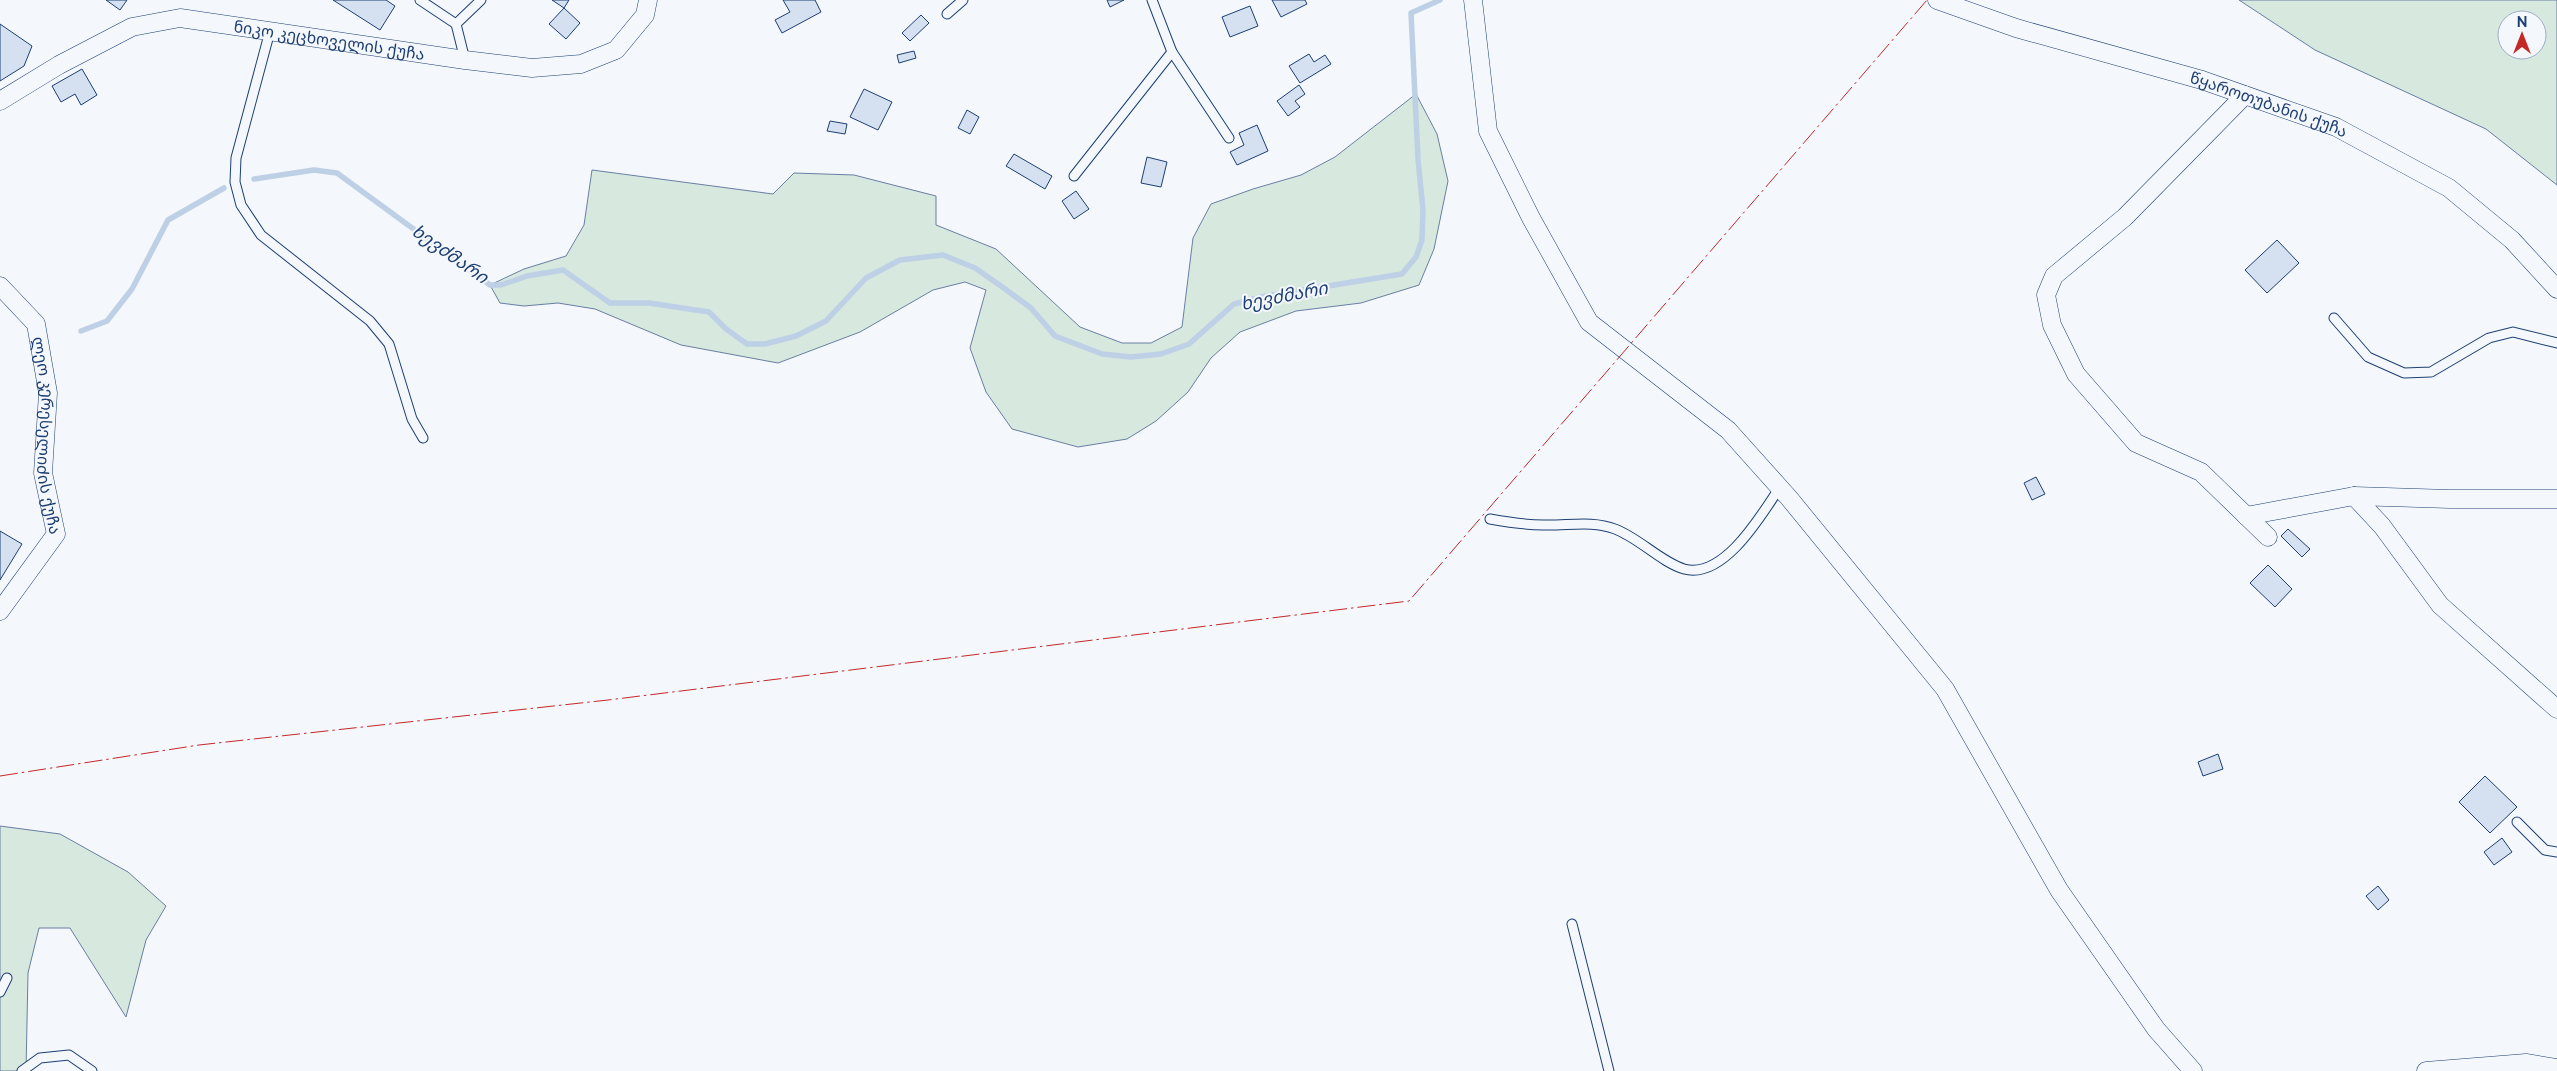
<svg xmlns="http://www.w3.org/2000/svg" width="2557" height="1071" viewBox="0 0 2557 1071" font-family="Raleway,'Noto Sans Georgian',sans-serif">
  <rect width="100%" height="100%" fill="#f4f7fb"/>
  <g fill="#d7e8df" stroke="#687fa3" fill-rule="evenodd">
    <path d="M2239,0h318v185l-71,-56 -171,-79zM2507,20h30v30h-30z"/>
    <polygon points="1416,94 1437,134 1448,181 1434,249 1419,285 1361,303 1296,311 1240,332 1211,358 1188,392 1156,421 1127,439 1078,447 1012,429 986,392 970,348 986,290 965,282 933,290 860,332 778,363 681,345 595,309 558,303 524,306 500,303 490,285 524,269 566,256 584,225 592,170 773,194 794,173 854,175 936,196 936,225 996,249 1080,327 1122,343 1151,343 1182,327 1193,238 1211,204 1253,189 1301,175 1335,157"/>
    <polygon points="0,826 60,834 128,872 166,906 146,940 126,1017 70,928 39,928 28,973 26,1071 0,1071"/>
  </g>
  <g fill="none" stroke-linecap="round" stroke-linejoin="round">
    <g stroke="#bed0e5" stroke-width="5.5">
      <polyline points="254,179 314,170 337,173 490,285 501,285 527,276 563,270 610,303 649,303 709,312 726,329 747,344 765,344 796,336 826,321 866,278 900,260 943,255 975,268 1001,286 1031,308 1055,336 1102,354 1131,357 1161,354 1189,344 1234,304 1266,296 1402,274 1416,257 1422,240 1423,210 1418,159 1411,13 1440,0"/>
      <polyline points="81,331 107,321 132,289 168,220 224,188"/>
    </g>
  </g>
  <g fill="#d5e0f0" stroke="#1d3f73">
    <polygon points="106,0 127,0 120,10"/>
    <polygon points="333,0 386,0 395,6 380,30"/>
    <polygon points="552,0 569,0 564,8"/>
    <polygon points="783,0 815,0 821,12 782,33 775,20 790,12"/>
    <polygon points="1107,0 1124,0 1110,7"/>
    <polygon points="1272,0 1305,0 1307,4 1281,17"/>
    <polygon points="1250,6 1258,26 1230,37 1222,17"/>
    <polygon points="564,8 580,23 566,39 549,24"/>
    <polygon points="921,15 929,23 910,41 902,33"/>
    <polygon points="0,24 32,46 24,66 0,81"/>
    <polygon points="914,51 916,58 899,63 897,55"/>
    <polygon points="1309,54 1314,62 1325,55 1331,64 1300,83 1289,66"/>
    <polygon points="82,69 97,95 81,105 75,94 61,102 52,86"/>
    <polygon points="1299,85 1305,94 1295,101 1300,107 1288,116 1277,101"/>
    <polygon points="864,89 892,102 878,130 850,117"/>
    <polygon points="967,110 979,117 970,134 958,128"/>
    <polygon points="830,121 847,124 845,134 827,131"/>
    <polygon points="1257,125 1268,151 1237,165 1230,152 1244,145 1239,133"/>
    <polygon points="1014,154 1052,176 1045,189 1006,166"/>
    <polygon points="1147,157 1167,162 1161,187 1141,183"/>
    <polygon points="1076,191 1089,209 1074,219 1062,201"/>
    <polygon points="2277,240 2299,263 2267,293 2245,270"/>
    <polygon points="2036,477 2045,494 2032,500 2024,483"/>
    <polygon points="2288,529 2310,549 2302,557 2281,536"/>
    <polygon points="0,531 22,544 0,580"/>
    <polygon points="2268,565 2292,589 2275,607 2250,583"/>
    <polygon points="2218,754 2223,769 2203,776 2198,762"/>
    <polygon points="2485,776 2517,807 2490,833 2459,802"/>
    <polygon points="2502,838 2512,852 2494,865 2484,852"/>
    <polygon points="2378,886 2389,900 2378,910 2366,896"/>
  </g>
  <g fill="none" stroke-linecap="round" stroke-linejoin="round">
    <defs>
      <g id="service">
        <polyline points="420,0 456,24 465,60"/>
        <polyline points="1152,0 1172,52 1229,138"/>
        <polyline points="947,14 963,0"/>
        <polyline points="456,24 481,0"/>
        <polyline points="270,31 236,158 235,182 241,205 261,235 370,321 389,344 412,419 423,438"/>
        <polyline points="1074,176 1172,52"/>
        <polyline points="2334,318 2368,357 2404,373 2431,372 2489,338 2513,332 2557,343"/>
        <path d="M1490,519c17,3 35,6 53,6 24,1 49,-5 72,4 24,9 46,33 69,40 40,11 78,-55 96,-82"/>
        <polyline points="2517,822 2545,850 2557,852"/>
        <polyline points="1572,924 1609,1071"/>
        <polyline points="0,992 7,978"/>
        <polyline points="22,1071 40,1058 69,1055 92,1071"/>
      </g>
      <g id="minor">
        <polyline points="1473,0 1488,131 1531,218 1589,322 1728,430 1789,498 1945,689 2059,890 2156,1029 2193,1071"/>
        <path id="s1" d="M1937,0l79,28 186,52 134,47 113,61 63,52 45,49"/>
        <polyline points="2245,95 2125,217 2054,276 2046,295 2052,325 2076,374 2136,443 2201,472 2268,537"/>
        <path id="s2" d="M0,101l59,-36 73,-38 48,-9 285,42 67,8 49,-4 35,-14 29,-35 3,-15"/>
        <path id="s3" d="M0,286l36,38 12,69 -5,80 13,61 -56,77"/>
        <polyline points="2354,496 2382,526 2440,605 2557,709"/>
        <polyline points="2246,516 2354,496 2450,499 2557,499"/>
        <polyline points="2426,1071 2526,1063 2557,1068"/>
      </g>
    </defs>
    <use href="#service" stroke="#1d3f73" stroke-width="11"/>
    <use href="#minor" stroke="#1d3f73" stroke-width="19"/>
    <use href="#service" stroke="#f4f7fb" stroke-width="9"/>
    <use href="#minor" stroke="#f4f7fb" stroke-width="18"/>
    <polyline stroke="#c62828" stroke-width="1" stroke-dasharray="18 4 2.5 4" stroke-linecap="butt" points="0,776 199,745 608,700 1409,601 1927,0"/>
  </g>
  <g text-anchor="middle" stroke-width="4" stroke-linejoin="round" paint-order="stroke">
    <g font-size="16" fill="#1d3f73" stroke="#f4f7fb">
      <text dy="6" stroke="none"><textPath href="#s2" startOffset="351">ნიკო კეცხოველის ქუჩა</textPath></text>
      <text dy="6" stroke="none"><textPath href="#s1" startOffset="348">წყაროთუბანის ქუჩა</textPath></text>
      <text dy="6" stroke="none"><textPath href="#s3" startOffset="165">ლეო კერესელიძის ქუჩა</textPath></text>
    </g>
    <g font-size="18" font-style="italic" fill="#1d3f73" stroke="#f4f7fb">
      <text transform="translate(450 254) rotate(35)" y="6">ხევძმარი</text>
      <text transform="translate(1284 296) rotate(-11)" y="6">ხევძმარი</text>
    </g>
  </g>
  <g transform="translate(2522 35)"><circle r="24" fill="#f4f7fb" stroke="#9eadc5"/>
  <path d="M0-4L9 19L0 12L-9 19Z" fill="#c62828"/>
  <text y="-8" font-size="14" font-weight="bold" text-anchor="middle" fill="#1d3f73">N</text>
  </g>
</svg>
